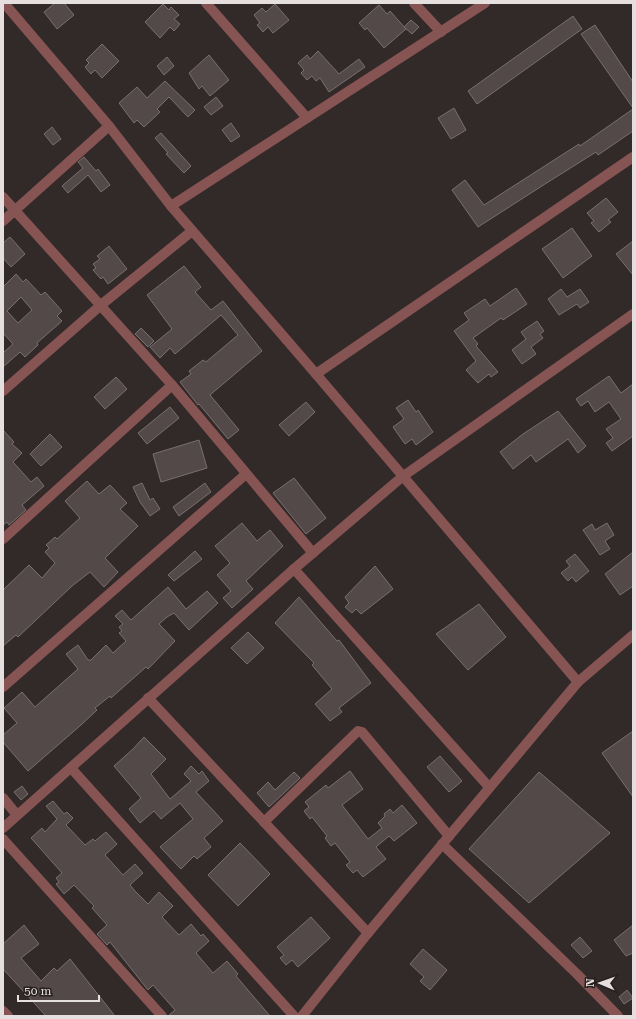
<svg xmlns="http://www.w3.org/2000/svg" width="636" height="1019" viewBox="0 0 636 1019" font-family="'Roboto Serif',serif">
  <rect width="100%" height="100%" fill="#322929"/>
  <g fill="#524948" stroke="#796f6f" fill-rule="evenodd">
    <polygon points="55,3 64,3 74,15 57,29 44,12"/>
    <polygon points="163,4 169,10 171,7 179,15 174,19 180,24 174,31 170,27 160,38 145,22"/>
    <polygon points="275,4 289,20 273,33 268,27 263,32 257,25 260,23 254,15 262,8 266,12"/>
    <polygon points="379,5 387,14 390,11 406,29 384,48 367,28 365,30 359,23"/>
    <polygon points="573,16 582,29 477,104 468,91"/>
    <polygon points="411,20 419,27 412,34 404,27"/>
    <polygon points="595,25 633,82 633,108 581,34"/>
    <polygon points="102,44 119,61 102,78 95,70 91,74 85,67 89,63 86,60"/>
    <polygon points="318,51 339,74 359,59 365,67 329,92 320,78 316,81 312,76 307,80 301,73 304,70 298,63 307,55 310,59"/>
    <polygon points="209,55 229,80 210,96 202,86 199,89 189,73"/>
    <polygon points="167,57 174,66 164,75 157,66"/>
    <polygon points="165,81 195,110 188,117 169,97 157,109 160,112 144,127 137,120 134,123 119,103 137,87 147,98"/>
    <polygon points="216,97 223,106 211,115 204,107"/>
    <polygon points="454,108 466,130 451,139 438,118"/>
    <polygon points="633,109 633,131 598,155 596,152 545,184 478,227 452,190 465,180 484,205 579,144 580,146"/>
    <polygon points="231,123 240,136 231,142 222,130"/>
    <polygon points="52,127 61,139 53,145 44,134"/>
    <polygon points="161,133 191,166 184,173 166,154 168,153 155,138"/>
    <polygon points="84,157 96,171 98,169 110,185 101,192 88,175 68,193 62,186 83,168 78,162"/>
    <polygon points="606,198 618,212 608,220 611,222 599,232 591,223 594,221 587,213"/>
    <polygon points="572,228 592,256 563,278 542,249"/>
    <polygon points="10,237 25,254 11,267 3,258 3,243"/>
    <polygon points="633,241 633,275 616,254"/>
    <polygon points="109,246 127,269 108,284 103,277 101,279 93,270 96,268 93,264 100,259 97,256"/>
    <polygon points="184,266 201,287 195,292 211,310 223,301 262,351 210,395 239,430 228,439 199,404 198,405 180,382 191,374 189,371 203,360 206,362 238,335 221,315 175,354 170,348 160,358 150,347 172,329 147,295"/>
    <path d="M16,274l7,8 3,-3 15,16 4,-3 17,19 -5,5 5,5 -25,22 1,2 -13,12 -5,-5 -17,15v-14l10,-9 -10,-11v-46zM21,297l11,13 -14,13 -11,-12z"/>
    <polygon points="516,288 527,304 503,320 501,318 473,338 478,344 476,346 498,372 491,377 489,374 478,383 466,370 476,361 454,331 469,320 464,313 485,299 490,306"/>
    <polygon points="561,289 567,297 580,289 589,302 580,308 577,304 559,315 548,299"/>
    <polygon points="537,321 544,331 540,334 543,338 531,347 536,354 522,364 512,350 526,339 521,332"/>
    <polygon points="141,328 154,341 148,347 135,334"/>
    <polygon points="609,376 621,393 633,384 633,436 612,451 606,443 613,438 606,429 621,419 609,402 595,412 588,401 581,406 576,399"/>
    <polygon points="116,377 127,389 105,409 94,397"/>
    <polygon points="408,400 416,412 418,410 433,432 416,445 412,439 405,444 393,427 404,419 396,408"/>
    <polygon points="306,402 315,412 289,436 279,425"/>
    <polygon points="170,407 179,418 147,444 138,433"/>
    <polygon points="558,411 586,446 578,453 568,439 536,462 531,455 513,469 500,452 523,434"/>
    <polygon points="3,430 14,442 12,444 22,453 13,462 31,482 37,477 44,486 22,505 26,510 9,525 7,522 3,525"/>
    <polygon points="50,434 62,447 41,466 30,454"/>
    <polygon points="199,440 207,468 161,482 153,454"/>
    <polygon points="294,478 326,518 306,534 273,493"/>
    <polygon points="87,481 99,494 110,485 127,503 120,509 138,526 105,558 118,572 104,587 90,572 72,586 18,637 16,635 3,646 3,590 29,565 42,578 55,563 45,552 49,548 46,545 55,537 57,539 80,518 65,501"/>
    <polygon points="142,483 150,500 153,498 160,509 150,516 140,502 133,487"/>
    <polygon points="205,483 211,492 179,516 173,507"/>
    <polygon points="242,523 257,541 270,530 283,546 246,581 253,589 232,608 223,598 231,591 217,575 230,563 215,546"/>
    <polygon points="607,523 614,535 605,541 610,549 600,555 583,530 592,524 595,530"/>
    <polygon points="195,551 202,559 174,581 168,575"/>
    <polygon points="633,552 633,586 620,595 605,574"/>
    <polygon points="575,554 589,571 576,582 572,577 568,581 561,573 570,566 566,561"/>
    <polygon points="375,566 393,589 361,614 356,609 352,613 345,607 349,603 345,597"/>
    <polygon points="168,587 186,609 207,591 218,603 189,630 174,613 167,617 159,624 175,641 148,669 146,667 111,698 110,696 95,708 97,710 81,725 28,771 3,742 3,735 17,723 4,708 22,692 35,707 78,669 66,654 78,645 88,660 91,660 106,645 113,653 126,641 119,633 122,631 119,627 123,624 115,616 122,610 131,620"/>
    <polygon points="299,597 337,641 339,640 371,683 339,708 342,712 330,721 315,704 332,689 312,665 314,663 275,623"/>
    <polygon points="479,604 506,637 468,670 436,634"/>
    <polygon points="248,632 264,648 247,664 231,648"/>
    <polygon points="633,731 633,797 602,753"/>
    <polygon points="144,737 166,759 151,774 170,799 191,781 184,774 191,766 199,774 202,771 209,781 196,792 223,821 204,838 211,847 197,859 194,856 181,869 160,847 193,819 180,803 161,819 154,811 140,823 129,809 141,798 114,766 133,749"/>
    <polygon points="440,756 462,781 449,792 427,767"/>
    <polygon points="350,771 363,789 342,805 368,839 382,828 378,823 385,816 384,814 390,809 393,813 402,805 417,823 394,841 389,836 376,847 386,859 363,877 357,870 353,873 346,865 350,862 335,843 331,846 325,838 327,836 312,817 310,819 304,811 309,807 305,802 326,785 328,788"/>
    <polygon points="294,772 300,778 269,807 257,793 268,782 275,790"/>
    <polygon points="539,772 610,833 529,903 469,849"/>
    <polygon points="22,786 28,794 21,800 14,792"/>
    <polygon points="53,801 64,814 67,812 73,818 66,825 85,845 93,839 95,841 106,832 117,844 105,855 123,875 135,864 143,873 130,885 135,891 148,904 159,892 173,906 162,917 179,935 191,924 201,936 203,934 209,941 196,953 213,973 227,961 238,974 236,976 270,1016 168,1016 175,1010 153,985 148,990 110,942 107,945 97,934 107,925 92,908 94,906 74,885 64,894 56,884 59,882 56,878 62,873 31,838 42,828 45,832 57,819 46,806"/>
    <polygon points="240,843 270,874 238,906 208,875"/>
    <polygon points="311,917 330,938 298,967 292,960 286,965 280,958 284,955 277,947"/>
    <polygon points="24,925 39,944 21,958 41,981 54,968 57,971 70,959 115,1016 46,1016 3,969 3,944"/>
    <polygon points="633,925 633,953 626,956 614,940"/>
    <polygon points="580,937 592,951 583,958 571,945"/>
    <polygon points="423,949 447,970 430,990 420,981 424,977 410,964"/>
    <polygon points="627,990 633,998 624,1004 619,997"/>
  </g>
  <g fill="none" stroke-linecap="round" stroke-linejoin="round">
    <g stroke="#865452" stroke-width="10">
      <polyline points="4,3 109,126 171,206 316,374 578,682"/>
      <polyline points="206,3 307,118"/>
      <polyline points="414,3 441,32"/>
      <polyline points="3,197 172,385 313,553"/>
      <polyline points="171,206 485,3"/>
      <polyline points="3,221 109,126"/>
      <polyline points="316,374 633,157"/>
      <polyline points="3,391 101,305 192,231"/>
      <polyline points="3,539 172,385"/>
      <polyline points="294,569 489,787"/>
      <polyline points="3,687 246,474"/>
      <polyline points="148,698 368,933"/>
      <polyline points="71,768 294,1016"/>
      <polyline points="3,798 17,815"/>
      <polyline points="264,822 358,731 362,732 449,836"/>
      <polyline points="3,828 294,569 402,477 633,314"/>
      <polyline points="3,839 162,1016"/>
      <polyline points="442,844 577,974 618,1016"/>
      <polyline points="3,1011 8,1016"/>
      <polyline points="302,1016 368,933 578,682 633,635"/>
    </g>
  </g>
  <rect width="636" height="1019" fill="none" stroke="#e5dfdf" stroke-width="8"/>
  <g transform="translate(600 983) rotate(272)" stroke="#28201f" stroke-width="3" paint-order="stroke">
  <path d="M0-3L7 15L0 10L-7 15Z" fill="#e5dfdf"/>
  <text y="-6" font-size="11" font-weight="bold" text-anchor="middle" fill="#e5dfdf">N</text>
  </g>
  <path d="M18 995v6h81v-6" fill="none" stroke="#e5dfdf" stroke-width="2"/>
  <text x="24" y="995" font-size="12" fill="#e5dfdf" stroke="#28201f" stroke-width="3" paint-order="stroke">50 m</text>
</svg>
